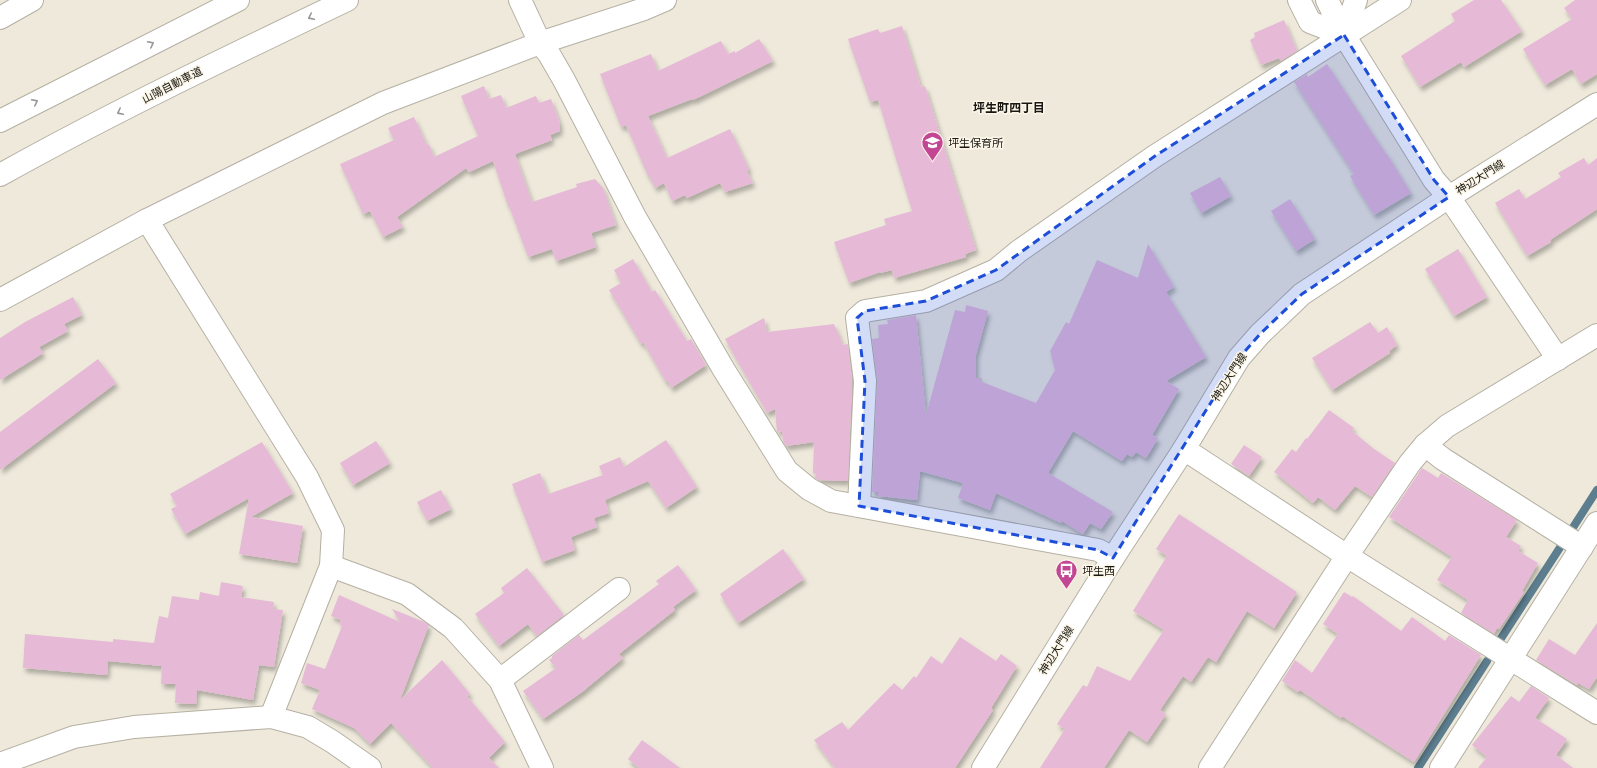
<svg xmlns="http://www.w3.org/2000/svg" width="1597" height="768" viewBox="0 0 1597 768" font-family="'Nunito Sans','Noto Sans JP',sans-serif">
  <defs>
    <filter id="shadow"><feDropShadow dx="2.5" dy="4.5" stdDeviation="2" flood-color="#0004"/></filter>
  </defs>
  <rect width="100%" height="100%" fill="#eee9db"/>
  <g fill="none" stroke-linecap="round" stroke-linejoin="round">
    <g stroke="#5d7e8f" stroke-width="8">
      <polyline points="1572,529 1597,490"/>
      <polyline points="1500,640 1561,546"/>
      <polyline points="1418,768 1487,661"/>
    </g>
  </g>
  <g fill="#e6b9d6" filter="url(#shadow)">
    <polygon points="1474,0 1501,0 1522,31 1464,67 1461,62 1420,87 1401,56 1455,21 1451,14"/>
    <polygon points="1575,0 1597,0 1597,74 1581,84 1572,69 1545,85 1523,49 1572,19 1564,8"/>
    <polygon points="1284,20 1297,51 1281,61 1279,58 1261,65 1250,40 1255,37 1254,33"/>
    <polygon points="902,26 921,87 925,86 976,250 965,254 966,257 894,278 892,270 880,273 880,272 849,283 834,242 886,225 884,219 912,211 878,100 870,102 848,39 878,29 880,33"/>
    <polygon points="759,39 773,61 693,100 692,99 648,116 667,158 730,129 749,169 747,171 753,183 725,192 720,183 687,198 685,195 672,201 664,183 655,188 649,176 648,176 626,125 621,127 600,74 651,54 658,71 721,41 728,54 735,51 735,53"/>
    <polygon points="1327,64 1386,154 1387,154 1411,193 1374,215 1350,176 1354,174 1294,82 1307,74 1308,77"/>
    <polygon points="484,86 489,99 501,95 506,108 536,96 539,103 551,99 560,123 560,131 550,135 552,140 515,154 532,202 577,187 576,184 595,179 603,188 616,225 591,233 596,247 556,261 552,249 528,257 509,206 508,206 493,161 469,172 466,168 397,217 403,227 383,237 370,211 363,214 340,164 394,140 388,128 414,117 427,145 429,144 434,157 478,136 461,96"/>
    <polygon points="1584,158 1588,165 1597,158 1597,209 1550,240 1551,242 1527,256 1495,203 1519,189 1525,199 1561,177 1558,173"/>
    <polygon points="1220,177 1231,196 1201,213 1190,193"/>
    <polygon points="1290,199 1315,239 1296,251 1271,211"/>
    <polygon points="1148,244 1174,287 1166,292 1206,357 1166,381 1179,389 1152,435 1158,438 1146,458 1136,452 1132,457 1127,454 1122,461 1073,431 1048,473 1113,512 1101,529 1090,523 1083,534 1062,521 1061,523 996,493 990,510 958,498 963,483 920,471 917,500 878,496 878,492 872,492 877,382 872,339 879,338 878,325 888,324 887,320 916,315 926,415 955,310 965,312 966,305 988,311 976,355 976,378 982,378 982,382 1036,403 1055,370 1050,351 1066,322 1069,324 1097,260 1138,278"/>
    <polygon points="1458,249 1487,297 1454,316 1425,269"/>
    <polygon points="633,259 652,292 655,290 687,341 691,339 706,365 671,388 668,381 666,382 643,342 641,344 609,290 621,283 614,270"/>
    <polygon points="73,297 82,315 64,324 68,331 39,347 43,353 0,380 0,338 25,322"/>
    <polygon points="764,318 767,332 834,324 843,345 848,344 852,381 848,481 819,480 815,478 816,474 813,473 814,442 786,446 783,441 782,431 777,432 775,409 767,413 725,339"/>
    <polygon points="1370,322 1378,333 1387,327 1397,345 1389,351 1390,353 1332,390 1312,358"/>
    <polygon points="98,359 116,383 0,470 0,432"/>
    <polygon points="1329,410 1354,428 1352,431 1374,449 1395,463 1372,497 1355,486 1335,510 1318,497 1313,503 1274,472 1292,449 1296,452 1306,438 1307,439"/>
    <polygon points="666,440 697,487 666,508 648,481 605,500 609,513 594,518 597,527 571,537 575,550 542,562 512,484 540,473 548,494 603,475 599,466 620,457 624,467"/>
    <polygon points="376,441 390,463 353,485 340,463"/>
    <polygon points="262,442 293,493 251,517 303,526 297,563 239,554 249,498 185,534 171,509 177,506 170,494"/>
    <polygon points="1244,445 1262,457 1249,476 1231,464"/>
    <polygon points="1422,468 1438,478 1441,473 1517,520 1506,537 1521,546 1518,551 1538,563 1522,591 1524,592 1499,629 1497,628 1494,634 1461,613 1468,600 1437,580 1452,557 1389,517"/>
    <polygon points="441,490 451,509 427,521 417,502"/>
    <polygon points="1179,514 1297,592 1274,628 1247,611 1216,662 1208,657 1191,682 1183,676 1160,710 1166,714 1147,742 1129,730 1104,768 1040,768 1065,729 1057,724 1083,685 1087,687 1097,666 1130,681 1164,630 1133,611 1167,556 1156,549"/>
    <polygon points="783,549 804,579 738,623 720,594"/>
    <polygon points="678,565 696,590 673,607 675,610 619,654 623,658 582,692 543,719 523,691 556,668 549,660 552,658 552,656 579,635 583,640 659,584 656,581"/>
    <polygon points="527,568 564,615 537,636 528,624 499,646 475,614 504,593 501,588"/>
    <polygon points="221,582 243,586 241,597 274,602 273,609 283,610 274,667 259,665 253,700 197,690 196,704 175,703 176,684 161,684 162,666 108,661 107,675 23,668 25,634 113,642 113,639 154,643 159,616 168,618 172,596 199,600 200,592 219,596"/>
    <polygon points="1344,592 1352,597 1353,596 1401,631 1412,617 1445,641 1449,635 1481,655 1414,762 1342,716 1341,718 1300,690 1298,692 1282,681 1295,660 1312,673 1338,634 1323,624"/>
    <polygon points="339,595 400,622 392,609 422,621 429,625 400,700 442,660 470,694 467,696 505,742 489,758 499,768 433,768 391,723 370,744 354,728 312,709 320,690 301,683 307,663 325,669 342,626 339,624 341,620 331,616"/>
    <polygon points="1597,623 1597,677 1589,689 1578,683 1577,685 1536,660 1549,639 1575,655"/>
    <polygon points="960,637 996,661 1001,654 1017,666 991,708 993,710 955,768 835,768 814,740 842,722 848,730 894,683 902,690 914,676 916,678 931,656 942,664"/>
    <polygon points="1531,686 1549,698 1535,718 1567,739 1556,755 1573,768 1478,768 1487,757 1472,745 1511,696 1519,702"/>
    <polygon points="642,740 680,768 639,768 628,759"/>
  </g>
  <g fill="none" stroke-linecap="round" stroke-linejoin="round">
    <defs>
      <g id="minor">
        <polyline points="520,0 540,43 549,54 564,80 635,217 724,370 787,471 809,489 831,501 1098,550 1113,558"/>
        <polyline points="1299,0 1310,22 1344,35"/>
        <polyline points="1327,0 1344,35 1434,180 1449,197 1558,359"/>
        <polyline points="0,18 32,0"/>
        <polyline points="1344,35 1356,0"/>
        <polyline points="147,220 307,477 333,530 331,566 271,717"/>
        <polyline points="0,300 147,220 383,103 540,43 644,9 665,0"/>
        <polyline points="1425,445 1443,459 1582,547"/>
        <polyline points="1184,449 1347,556 1597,713"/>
        <polyline points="859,506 865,381 857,318 865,311 926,301 996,270 1019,251 1155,156 1400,0"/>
        <polyline points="331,566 407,594 453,628 500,680 542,768"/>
        <polyline points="500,680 619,589"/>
        <polyline points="0,764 74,737 134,727 271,717 308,727 333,742 370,768"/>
        <polyline points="1210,768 1347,556 1410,463 1425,445 1447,426 1597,335"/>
        <polyline points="1441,768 1597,523"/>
      </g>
      <polyline id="major" points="983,768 1113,558 1184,449 1239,358 1260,334 1302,294 1449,197 1597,104"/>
      <g id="highway">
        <polyline points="0,121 238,0"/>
        <path d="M0,175c113,-63 230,-119 347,-175"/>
      </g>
    </defs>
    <use href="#minor" stroke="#b5b0a3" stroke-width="24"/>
    <use href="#major" stroke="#b5b0a3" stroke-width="24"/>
    <use href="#highway" stroke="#b5b0a3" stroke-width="24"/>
    <use href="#minor" stroke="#fff" stroke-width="22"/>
    <use href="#major" stroke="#fff" stroke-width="22"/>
    <use href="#highway" stroke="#fff" stroke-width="22"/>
  </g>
  <defs><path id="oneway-chevron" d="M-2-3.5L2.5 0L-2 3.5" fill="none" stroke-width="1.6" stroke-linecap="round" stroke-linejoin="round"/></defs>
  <g stroke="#989794">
    <use href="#oneway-chevron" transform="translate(311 17) rotate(154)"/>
    <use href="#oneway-chevron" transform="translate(151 44) rotate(-27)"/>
    <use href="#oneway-chevron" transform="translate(35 102) rotate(-27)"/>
    <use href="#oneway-chevron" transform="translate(120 112) rotate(153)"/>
  </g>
  <path fill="#1d4ed8" fill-opacity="0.2" stroke="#1d4ed8" stroke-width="3" stroke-dasharray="8 5" stroke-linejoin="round" d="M1344,35l90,145 15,17 -147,97 -42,40 -21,24 -126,200 -15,-8 -239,-44 6,-125 -8,-63 8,-7 61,-10 70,-31 159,-114z"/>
  <defs>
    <symbol id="school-pin" viewBox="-11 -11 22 30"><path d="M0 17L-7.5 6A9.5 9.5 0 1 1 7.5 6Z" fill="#c34694" stroke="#fbf6e8"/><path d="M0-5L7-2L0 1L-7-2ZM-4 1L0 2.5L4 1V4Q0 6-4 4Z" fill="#fff"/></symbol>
    <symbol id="bus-pin" viewBox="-11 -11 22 30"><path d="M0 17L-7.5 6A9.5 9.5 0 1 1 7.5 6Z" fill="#c34694" stroke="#fbf6e8"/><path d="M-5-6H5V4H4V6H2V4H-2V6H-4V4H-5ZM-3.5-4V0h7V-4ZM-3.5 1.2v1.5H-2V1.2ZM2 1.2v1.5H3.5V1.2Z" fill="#fff"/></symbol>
  </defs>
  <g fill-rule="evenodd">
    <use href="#school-pin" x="920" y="130" width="25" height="34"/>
    <use href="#bus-pin" x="1054" y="558" width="25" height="34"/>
  </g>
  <g text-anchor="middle" stroke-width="3" stroke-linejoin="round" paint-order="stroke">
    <g font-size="11" fill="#191712" stroke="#fbf6e8">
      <text transform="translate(172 85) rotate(-27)" y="4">山陽自動車道</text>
      <text transform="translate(1480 177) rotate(-32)" y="4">神辺大門線</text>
      <text transform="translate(1229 377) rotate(-57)" y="4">神辺大門線</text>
      <text transform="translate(1056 650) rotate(-58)" y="4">神辺大門線</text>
    </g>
    <g font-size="11" fill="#191712" stroke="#fbf6e8" text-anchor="start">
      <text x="948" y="147">坪生保育所</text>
      <text x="1082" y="575">坪生西</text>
    </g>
    <g font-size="12" font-weight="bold" fill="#191712" stroke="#fbf6e8">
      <text x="1009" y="112">坪生町四丁目</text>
    </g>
  </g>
</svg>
